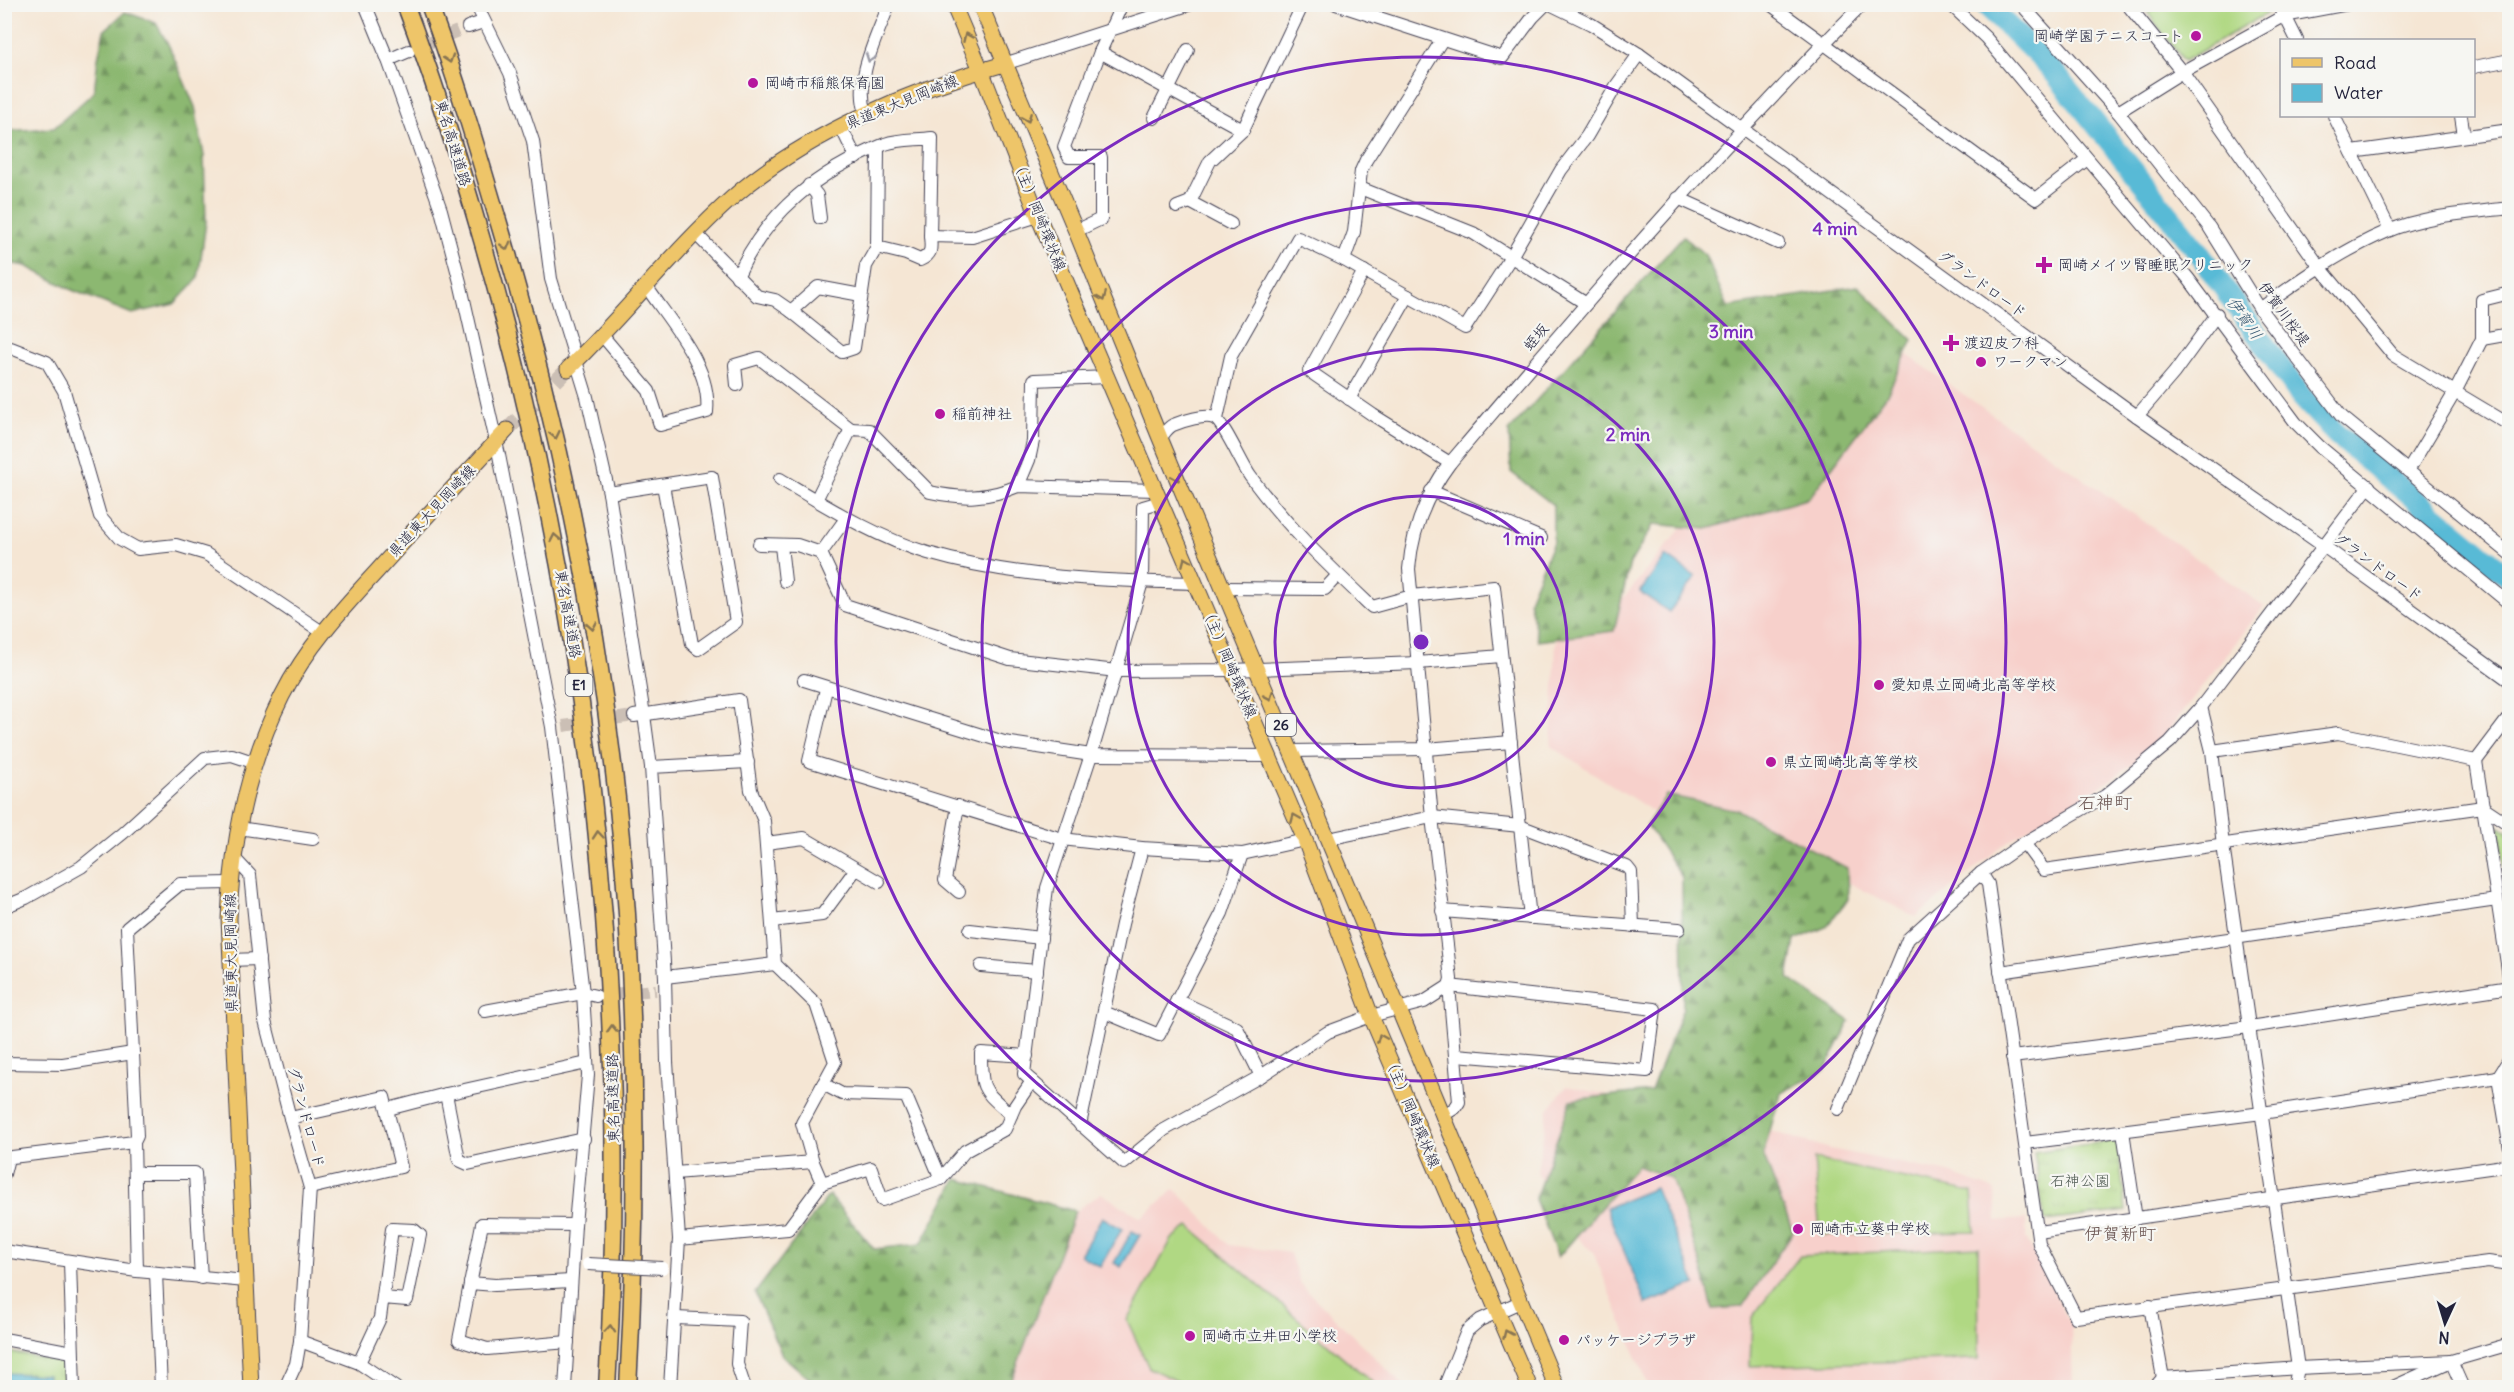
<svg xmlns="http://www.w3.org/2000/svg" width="2514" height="1392" viewBox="0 0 2514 1392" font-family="Delius,'Klee One',sans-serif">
  <defs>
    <pattern id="grass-tufts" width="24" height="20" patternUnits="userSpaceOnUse" patternTransform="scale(1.5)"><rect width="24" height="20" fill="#b0d883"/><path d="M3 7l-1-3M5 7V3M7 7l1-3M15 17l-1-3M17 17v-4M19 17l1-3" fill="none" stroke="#97b972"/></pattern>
    <pattern id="forest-firs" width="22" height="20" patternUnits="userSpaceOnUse" patternTransform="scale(1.5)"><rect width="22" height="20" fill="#8cb871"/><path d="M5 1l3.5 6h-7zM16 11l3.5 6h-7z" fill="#72955e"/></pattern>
  </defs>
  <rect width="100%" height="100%" fill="#f6f6f2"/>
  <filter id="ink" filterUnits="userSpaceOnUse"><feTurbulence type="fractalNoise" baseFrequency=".0167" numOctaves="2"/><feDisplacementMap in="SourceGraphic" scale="12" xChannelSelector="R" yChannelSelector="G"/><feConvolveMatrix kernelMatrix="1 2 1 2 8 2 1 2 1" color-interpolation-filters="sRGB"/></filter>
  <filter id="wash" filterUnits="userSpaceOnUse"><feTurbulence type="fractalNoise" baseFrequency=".008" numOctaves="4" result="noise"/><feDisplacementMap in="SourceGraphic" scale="24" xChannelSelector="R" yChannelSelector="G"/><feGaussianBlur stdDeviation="1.35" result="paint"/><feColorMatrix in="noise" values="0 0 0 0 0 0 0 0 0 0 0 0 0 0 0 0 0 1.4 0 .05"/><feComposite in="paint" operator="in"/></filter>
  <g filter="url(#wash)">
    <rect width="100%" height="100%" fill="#f5e6d4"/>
    <g fill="#f7d0cb">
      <polygon points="1892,344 2264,606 2156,746 2109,781 2007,842 1916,917 1785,850 1679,828 1551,746 1557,624 1607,618 1707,497"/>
      <polygon points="1567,1086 1750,1125 1830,1149 1949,1173 1995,1190 1997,1221 2026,1219 2026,1238 2071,1325 2073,1387 1649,1387 1593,1252 1553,1215 1537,1170 1548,1109"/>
      <polygon points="1175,1189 1229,1245 1290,1253 1300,1284 1405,1387 1009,1388 1075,1211 1101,1193 1141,1218"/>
    </g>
    <g fill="url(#grass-tufts)" stroke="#697d5f" stroke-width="1.5">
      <polygon points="2499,826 2509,833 2509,903"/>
      <polygon points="2117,1140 2126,1211 2045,1221 2034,1152"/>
      <polygon points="4,1351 63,1362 65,1387 5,1387"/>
    </g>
    <g fill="url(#forest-firs)" stroke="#576d56" stroke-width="1.5">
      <polygon points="125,12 156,23 169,46 195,107 204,156 206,222 198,279 174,304 132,314 72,290 26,266 4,262 5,131 54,128 94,92 98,58 104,31"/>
      <polygon points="1683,236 1705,255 1728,307 1858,286 1913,340 1886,396 1809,498 1707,529 1654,524 1630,563 1614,631 1538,641 1529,600 1553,542 1553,505 1511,472 1509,431"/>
      <polygon points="1666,795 1737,810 1847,868 1848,899 1826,927 1795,940 1788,978 1850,1021 1825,1070 1781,1093 1763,1154 1793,1232 1742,1307 1713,1309 1701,1264 1671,1178 1637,1166 1558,1257 1535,1199 1571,1100 1651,1091 1683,1008 1682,877 1647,825"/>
      <polygon points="957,1179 1075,1211 1009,1387 819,1387 782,1355 755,1293 829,1195 874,1249 921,1244"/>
    </g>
    <g fill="#b0d883" stroke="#697d5f" stroke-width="1.5">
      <polygon points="2164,4 2270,5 2273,10 2184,61 2147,12"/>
      <polygon points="1814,1159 1972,1192 1975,1232 1820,1235"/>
      <polygon points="1189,1226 1378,1387 1190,1387 1149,1368 1127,1320 1172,1239"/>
      <polygon points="1978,1247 1979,1359 1750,1366 1752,1317 1800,1256"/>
    </g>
    <g fill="#58bad6" stroke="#3d6e88" stroke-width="1.5">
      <polygon points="1666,556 1696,577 1669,612 1640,592"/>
      <polygon points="1655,1188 1696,1284 1646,1304 1606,1208"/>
      <polygon points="1102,1217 1122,1229 1100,1267 1080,1255"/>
      <polygon points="1132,1231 1140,1235 1121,1267 1114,1263"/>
      <polygon points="4,1373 48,1375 47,1387 5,1387"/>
    </g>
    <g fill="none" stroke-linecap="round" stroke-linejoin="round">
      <polyline stroke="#58bad6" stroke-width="22" points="1985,4 2049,66 2196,249 2301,396 2336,434 2510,578"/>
    </g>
  </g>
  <g filter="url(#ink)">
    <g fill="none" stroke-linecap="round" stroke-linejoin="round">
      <g stroke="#cbbfb5" stroke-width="12" stroke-dasharray="12 6" stroke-linecap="butt">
        <polyline points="413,49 468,27"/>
        <polyline points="563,726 634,716"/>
        <polyline points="600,995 656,990"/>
      </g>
      <polyline stroke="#cbbfb5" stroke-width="15" stroke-dasharray="15 8" stroke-linecap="butt" points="507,430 568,369"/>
      <defs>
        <g id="minor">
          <polyline points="365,4 388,60 441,210 460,282 499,455 552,727 583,993 588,1075 575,1225 565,1388"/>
          <polyline points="476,4 510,73 533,141 551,279 587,397 609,493 644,715 651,767 665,977 667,1062 679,1239 670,1388"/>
          <polyline points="1336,4 1502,58 1533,17 1546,4"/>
          <polyline points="1550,4 1591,24 1639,54 2137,416 2322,545 2510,681"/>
          <polyline points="1770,4 2036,199 2087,159"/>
          <polyline points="1950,4 1986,38 2188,278 2296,423 2320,447 2510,604"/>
          <polyline points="2021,4 2118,112 2209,227 2260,309 2342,417 2510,554"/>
          <polyline points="2127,4 2182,72 2319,266 2393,355 2510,425"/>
          <polyline points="2279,4 2297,40"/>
          <polyline points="468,27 483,22"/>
          <polyline points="1100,52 1122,4"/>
          <polyline points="388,60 409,51"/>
          <polyline points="1004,64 1191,4"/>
          <polyline points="2474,67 2510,60"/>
          <polyline points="2118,112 2182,72 2284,16 2348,4"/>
          <path d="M866,113c-12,-36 11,-75 23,-109"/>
          <polyline points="2334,116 2390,230"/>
          <polyline points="2461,116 2464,136"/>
          <polyline points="1154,118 1188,50"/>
          <polyline points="841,127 856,158"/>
          <polyline points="2352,152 2510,130"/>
          <polyline points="809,185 817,195 820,218"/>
          <polyline points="1360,188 1473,233 1585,303"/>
          <polyline points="1678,198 1778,243"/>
          <polyline points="1190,202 1231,224"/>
          <polyline points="1177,207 1190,202 1210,161 1243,130 1303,4"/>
          <polyline points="1076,231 1101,219 1101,157 1069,157 1064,147 1100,52 1243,130"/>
          <path d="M696,234l61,62 18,4 16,11 51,41 12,-4 12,-82 11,-19 29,7 14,6c13,-6 11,-12 10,-24l42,1 66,-21"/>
          <polyline points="877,247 878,148"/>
          <polyline points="1344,260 1354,232 1361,171 1366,160 1442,40"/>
          <polyline points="1364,271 1309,371 1373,415 1450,463"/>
          <path d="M737,277c30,-66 82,-106 148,-133 14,-5 32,-4 47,-6l-2,98"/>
          <path d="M2260,309c41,-30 81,-58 128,-78 38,-16 82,-18 122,-23"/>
          <polyline points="791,311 818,287 861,295"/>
          <path d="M601,334l48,57 11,34 47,-13c5,-45 -37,-90 -61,-126"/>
          <polyline points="2482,339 2510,334"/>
          <polyline points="11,348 47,362 64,391 100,516 120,539 138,549 176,545 206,554 322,632"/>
          <polyline points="737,385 735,365 759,358 851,429"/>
          <polyline points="1349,399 1408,296"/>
          <polyline points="2137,416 2174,373 2217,314"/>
          <polyline points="1217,419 1231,356 1298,238 1344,260 1465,328 1511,257 1561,170 1587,136 1616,86 1639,54"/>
          <path d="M1160,438c4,-4 8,-11 13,-13 10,-4 32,-11 41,-7 10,5 27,45 36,58 35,49 79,90 122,131l40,-11 82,-9 36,331"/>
          <polyline points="2408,471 2455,392 2482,339 2482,300 2510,293"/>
          <path d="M780,479c46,27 97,59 148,74 86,25 178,28 267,30"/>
          <polyline points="1018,486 1029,460 1033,441 1034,380 1108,377"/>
          <polyline points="1431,491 1541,538"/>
          <polyline points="609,493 712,477 736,622 698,649 692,644 663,485"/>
          <path d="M816,500l35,-71 18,1 61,62c32,7 57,7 88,-6l137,4"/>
          <polyline points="1160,502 1143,507 1142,582 1091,755 1047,888 1024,1074 1124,1163 1164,1130 1261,1076 1328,1032 1371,1016 1424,1002 1449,986"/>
          <polyline points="847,517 821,553 845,605 1010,659 1117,671 1231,670 1418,663 1501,656"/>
          <polyline points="759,544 797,545 821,553"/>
          <polyline points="781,546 785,581"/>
          <polyline points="1225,588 1325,589 1338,575"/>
          <polyline points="804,680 1004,742 1091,755 1270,756"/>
          <polyline points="826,689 809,761 1062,839 1142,848 1242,854 1305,840"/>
          <polyline points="2201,707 2212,751 2223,845 2298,1368 2294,1388"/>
          <polyline points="634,716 739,700 751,790 764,821 775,964 816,1004 835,1062 802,1123 813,1162 822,1183 788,1229 679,1239"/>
          <polyline points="2510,716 2476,761 2510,983"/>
          <polyline points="1292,751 1426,749 1511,742"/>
          <polyline points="2212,751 2338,733 2476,761"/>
          <polyline points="651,767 748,762"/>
          <polyline points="958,806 945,880 959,892"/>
          <polyline points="239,828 313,839"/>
          <polyline points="1328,839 1432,817 1520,826 1627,867 1631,872 1633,926"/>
          <polyline points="766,843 804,838 879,882"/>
          <polyline points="2024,843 2044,870 2483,807 2510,825"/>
          <polyline points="235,859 250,875 265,1021 290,1118 310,1188 300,1341 296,1364 285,1388"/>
          <polyline points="1981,873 1988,884 2039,1244 2076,1317 2488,1262 2510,1265"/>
          <polyline points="4,907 26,898 81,867 123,833 205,758 232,755 253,762"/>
          <polyline points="1442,911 1679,929"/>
          <polyline points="772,921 822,915 856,869"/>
          <polyline points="970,930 1041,938"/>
          <polyline points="230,960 259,959"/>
          <polyline points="981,966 1037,971"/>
          <polyline points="2000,972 2497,900"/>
          <polyline points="665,977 775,964"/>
          <polyline points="1449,986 1655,1009 1647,1071 1456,1055"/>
          <polyline points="1177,1000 1237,1028 1261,1076"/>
          <polyline points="485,1011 583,993 596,996"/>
          <polyline points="1104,1012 1159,1035 1222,913 1242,854"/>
          <polyline points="2012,1057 2249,1027 2510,987"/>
          <polyline points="2510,1058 2498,1077 2510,1149"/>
          <polyline points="4,1063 63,1064 133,1053"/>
          <polyline points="446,1094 459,1160 468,1164 584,1139"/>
          <polyline points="388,1109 446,1094 587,1063"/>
          <polyline points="1838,1109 1908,939 1981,873 2024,843 2105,796 2170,742 2201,707 2369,486"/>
          <path d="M1011,1115c-28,-26 -30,-23 -30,-62l46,3"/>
          <path d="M1442,1116l13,-8 4,-6 -10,-116 2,-7 -19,-162 -23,-248c3,-39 18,-75 41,-106 133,-157 267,-313 413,-459"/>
          <polyline points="290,1118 384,1097 401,1167 310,1188"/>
          <polyline points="1080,1125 1122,924 1142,848"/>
          <polyline points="2123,1131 2136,1219"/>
          <polyline points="2025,1143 2262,1113 2498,1077"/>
          <polyline points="4,1158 134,1142"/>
          <polyline points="135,1173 195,1173 201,1278"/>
          <polyline points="675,1173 813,1162"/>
          <polyline points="4,1174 8,1158"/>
          <polyline points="941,1179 965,1151 1005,1129 1015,1106 1032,1081"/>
          <polyline points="822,1183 871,1168 882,1200 941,1179 906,1096 842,1094 823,1084"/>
          <polyline points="2038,1232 2510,1165"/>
          <polyline points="4,1251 137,1271 246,1281"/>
          <polyline points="70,1262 74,1388"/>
          <polyline points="137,1271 134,1142 137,1136 127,928 180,884 230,883"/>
          <polyline points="156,1273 161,1388"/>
          <polyline points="470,1283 495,1285 571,1281"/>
          <polyline points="2150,1306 2163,1378"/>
          <polyline points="676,1318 740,1321 737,1364 745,1388"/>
          <polyline points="4,1339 72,1352"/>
          <polyline points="300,1341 359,1363 396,1388"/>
          <polyline points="568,1342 487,1349 459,1340 482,1224 575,1225"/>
          <polyline points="2451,1361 2463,1388"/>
          <polyline points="359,1363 380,1318 392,1229 414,1230 420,1235 407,1300 383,1298"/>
          <polyline points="1444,1388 1467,1331 1480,1320 1520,1302"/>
          <polyline points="2154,1388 2163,1378 2298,1368 2451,1361"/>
          <polyline points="2391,1388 2451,1361 2510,1344"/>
        </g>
        <g id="major">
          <polyline points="953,4 981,70 1038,216 1305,840 1371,1016 1530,1388"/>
          <polyline points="980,4 1076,231 1160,438 1557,1388"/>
          <path d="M568,369c57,-55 105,-118 164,-171 71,-63 181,-109 272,-134"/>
          <path d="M251,1388l-22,-469c3,-77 18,-153 53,-223 24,-48 60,-87 96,-126 42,-47 86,-94 129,-140"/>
        </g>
        <g id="highway">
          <path d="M405,4c30,78 54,156 77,236 108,372 149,760 125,1148"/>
          <path d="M429,4c27,73 49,148 71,223 66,223 112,455 127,687 10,158 10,316 1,474"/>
        </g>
      </defs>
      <use href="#minor" stroke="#423f52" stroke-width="14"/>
      <use href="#major" stroke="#423f52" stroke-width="17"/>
      <use href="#highway" stroke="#423f52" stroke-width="19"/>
      <use href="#minor" stroke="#fff" stroke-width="12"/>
      <use href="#major" stroke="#eec569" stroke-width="15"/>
      <use href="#highway" stroke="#eec569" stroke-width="16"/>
      <defs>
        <polyline id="minor-bridge" points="588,1264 662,1268"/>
      </defs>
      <use href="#minor-bridge" stroke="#423f52" stroke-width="14" stroke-linecap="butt"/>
      <use href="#minor-bridge" stroke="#fff" stroke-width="12"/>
    </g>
    <defs><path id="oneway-chevron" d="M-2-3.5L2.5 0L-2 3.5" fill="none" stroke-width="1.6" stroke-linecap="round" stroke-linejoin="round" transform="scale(1.5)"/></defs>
    <g stroke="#887452">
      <use href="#oneway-chevron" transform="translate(967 37) rotate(-114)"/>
      <use href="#oneway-chevron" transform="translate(449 59) rotate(72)"/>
      <use href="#oneway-chevron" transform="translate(1027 118) rotate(67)"/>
      <use href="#oneway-chevron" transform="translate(506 246) rotate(74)"/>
      <use href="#oneway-chevron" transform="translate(1102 297) rotate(68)"/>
      <use href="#oneway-chevron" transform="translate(555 435) rotate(78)"/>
      <use href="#oneway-chevron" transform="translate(1177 477) rotate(67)"/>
      <use href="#oneway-chevron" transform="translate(555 538) rotate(-101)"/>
      <use href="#oneway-chevron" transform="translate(1186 561) rotate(-113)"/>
      <use href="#oneway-chevron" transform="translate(592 626) rotate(80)"/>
      <use href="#oneway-chevron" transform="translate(1269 696) rotate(66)"/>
      <use href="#oneway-chevron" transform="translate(1295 818) rotate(-113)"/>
      <use href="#oneway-chevron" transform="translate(598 835) rotate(-95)"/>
      <use href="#oneway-chevron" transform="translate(612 1029) rotate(-92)"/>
      <use href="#oneway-chevron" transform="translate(1381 1038) rotate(-113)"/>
      <use href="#oneway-chevron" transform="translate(610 1329) rotate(-86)"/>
      <use href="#oneway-chevron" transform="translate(1507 1334) rotate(-114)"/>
    </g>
    <use stroke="#9c9ca7" href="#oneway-chevron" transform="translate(870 58) rotate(110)"/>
  </g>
  <g fill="none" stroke="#7b2cbf" stroke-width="3">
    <circle cx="1421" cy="642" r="146"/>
    <circle cx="1421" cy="642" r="293"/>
    <circle cx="1421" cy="642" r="439"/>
    <circle cx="1421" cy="642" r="585"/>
  </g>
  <g fill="#b5179e" stroke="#f6f6f2" stroke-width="2">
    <circle cx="2196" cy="36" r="6"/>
    <circle cx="753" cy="83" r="6"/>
    <path d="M2041 256h6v6h6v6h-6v6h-6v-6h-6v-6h6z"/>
    <path d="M1948 334h6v6h6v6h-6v6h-6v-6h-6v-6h6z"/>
    <circle cx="1981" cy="362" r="6"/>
    <circle cx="940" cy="414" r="6"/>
    <circle cx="1879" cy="685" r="6"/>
    <circle cx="1771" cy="762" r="6"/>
    <circle cx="1798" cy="1229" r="6"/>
    <circle cx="1190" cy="1336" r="6"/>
    <circle cx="1564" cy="1340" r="6"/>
  </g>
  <g text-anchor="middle" stroke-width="4.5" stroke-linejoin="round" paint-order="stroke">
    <g fill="#f6f6f2" stroke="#626272" stroke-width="1.5">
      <rect x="565.5" y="674" width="27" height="22" rx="4.5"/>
      <rect x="1266" y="714" width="30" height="22" rx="4.5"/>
    </g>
    <g font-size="14" font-weight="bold" fill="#22223b">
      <text x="579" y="690">E1</text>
      <text x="1281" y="730">26</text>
    </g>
    <g font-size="15" fill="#22223b" stroke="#f6f6f2" text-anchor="start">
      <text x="2184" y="41" text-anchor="end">岡崎学園テニスコート</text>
      <text x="765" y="88">岡崎市稲熊保育園</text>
      <text x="2058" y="270">岡崎メイツ腎睡眠クリニック</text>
      <text x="1964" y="348">渡辺皮フ科</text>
      <text x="1993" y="367">ワークマン</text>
      <text x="952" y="419">稲前神社</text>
      <text x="1891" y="690">愛知県立岡崎北高等学校</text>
      <text x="1783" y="767">県立岡崎北高等学校</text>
      <text x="1810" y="1234">岡崎市立葵中学校</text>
      <text x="1202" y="1341">岡崎市立井田小学校</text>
      <text x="1576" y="1345">パッケージプラザ</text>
    </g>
    <g font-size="15" fill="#22223b" stroke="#f6f6f2">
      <text transform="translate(902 102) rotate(-22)" y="5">県道東大見岡崎線</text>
      <text transform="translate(453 143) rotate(73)" y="5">東名高速道路</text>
      <text transform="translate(1039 215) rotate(68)" y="5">（主）岡崎環状線</text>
      <text transform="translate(1982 284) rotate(36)" y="5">グランドロード</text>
      <text transform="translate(2284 314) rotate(54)" y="5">伊賀川桜堤</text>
      <text transform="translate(1536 337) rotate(-50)" y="5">蛭坂</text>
      <text transform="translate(432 511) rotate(-47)" y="5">県道東大見岡崎線</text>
      <text transform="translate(2378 567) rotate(36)" y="5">グランドロード</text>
      <text transform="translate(568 614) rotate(80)" y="5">東名高速道路</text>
      <text transform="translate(1229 662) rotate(67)" y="5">（主）岡崎環状線</text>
      <text transform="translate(231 953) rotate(-91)" y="5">県道東大見岡崎線</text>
      <text transform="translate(613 1098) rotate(-91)" y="5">東名高速道路</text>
      <text transform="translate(1412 1112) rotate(67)" y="5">（主）岡崎環状線</text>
      <text transform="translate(306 1117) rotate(75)" y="5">グランドロード</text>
    </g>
    <g font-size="15" fill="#4d5951" stroke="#f6f6f2">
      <text x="2080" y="1186">石神公園</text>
    </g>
    <g font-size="16" font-style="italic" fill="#355771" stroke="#f6f6f2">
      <text transform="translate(2245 318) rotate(55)" y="6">伊賀川</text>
    </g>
    <g font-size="18" fill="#695350" stroke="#f6f6f2">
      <text x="2105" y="809">石神町</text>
      <text x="2120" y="1240">伊賀新町</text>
    </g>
  </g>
  <circle cx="1421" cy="642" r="9" fill="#7b2cbf" stroke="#f6f6f2" stroke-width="3"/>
  <g font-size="18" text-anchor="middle" font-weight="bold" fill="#7b2cbf" stroke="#f6f6f2" stroke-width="4.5" stroke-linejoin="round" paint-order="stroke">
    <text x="1835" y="235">4 min</text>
    <text x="1731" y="338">3 min</text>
    <text x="1628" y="441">2 min</text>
    <text x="1524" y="545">1 min</text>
  </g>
  <rect width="2514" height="1392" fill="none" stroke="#f6f6f2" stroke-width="24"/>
  <rect x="2280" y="39" width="195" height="78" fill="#f6f6f2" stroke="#a1a1a9" stroke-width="1.5"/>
  <rect x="2292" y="58" width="30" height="9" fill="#eec569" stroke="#a1a1a9" stroke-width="1.5"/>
  <text x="2334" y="69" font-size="18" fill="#22223b">Road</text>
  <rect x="2292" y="84" width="30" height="18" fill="#58bad6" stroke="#a1a1a9" stroke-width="1.5"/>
  <text x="2334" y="99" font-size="18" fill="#22223b">Water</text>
  <g transform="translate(2445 1323) rotate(184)" stroke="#f6f6f2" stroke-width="4.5" paint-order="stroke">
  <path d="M0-4.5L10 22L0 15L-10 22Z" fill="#22223b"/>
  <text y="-9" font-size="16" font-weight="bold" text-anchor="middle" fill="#22223b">N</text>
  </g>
</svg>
